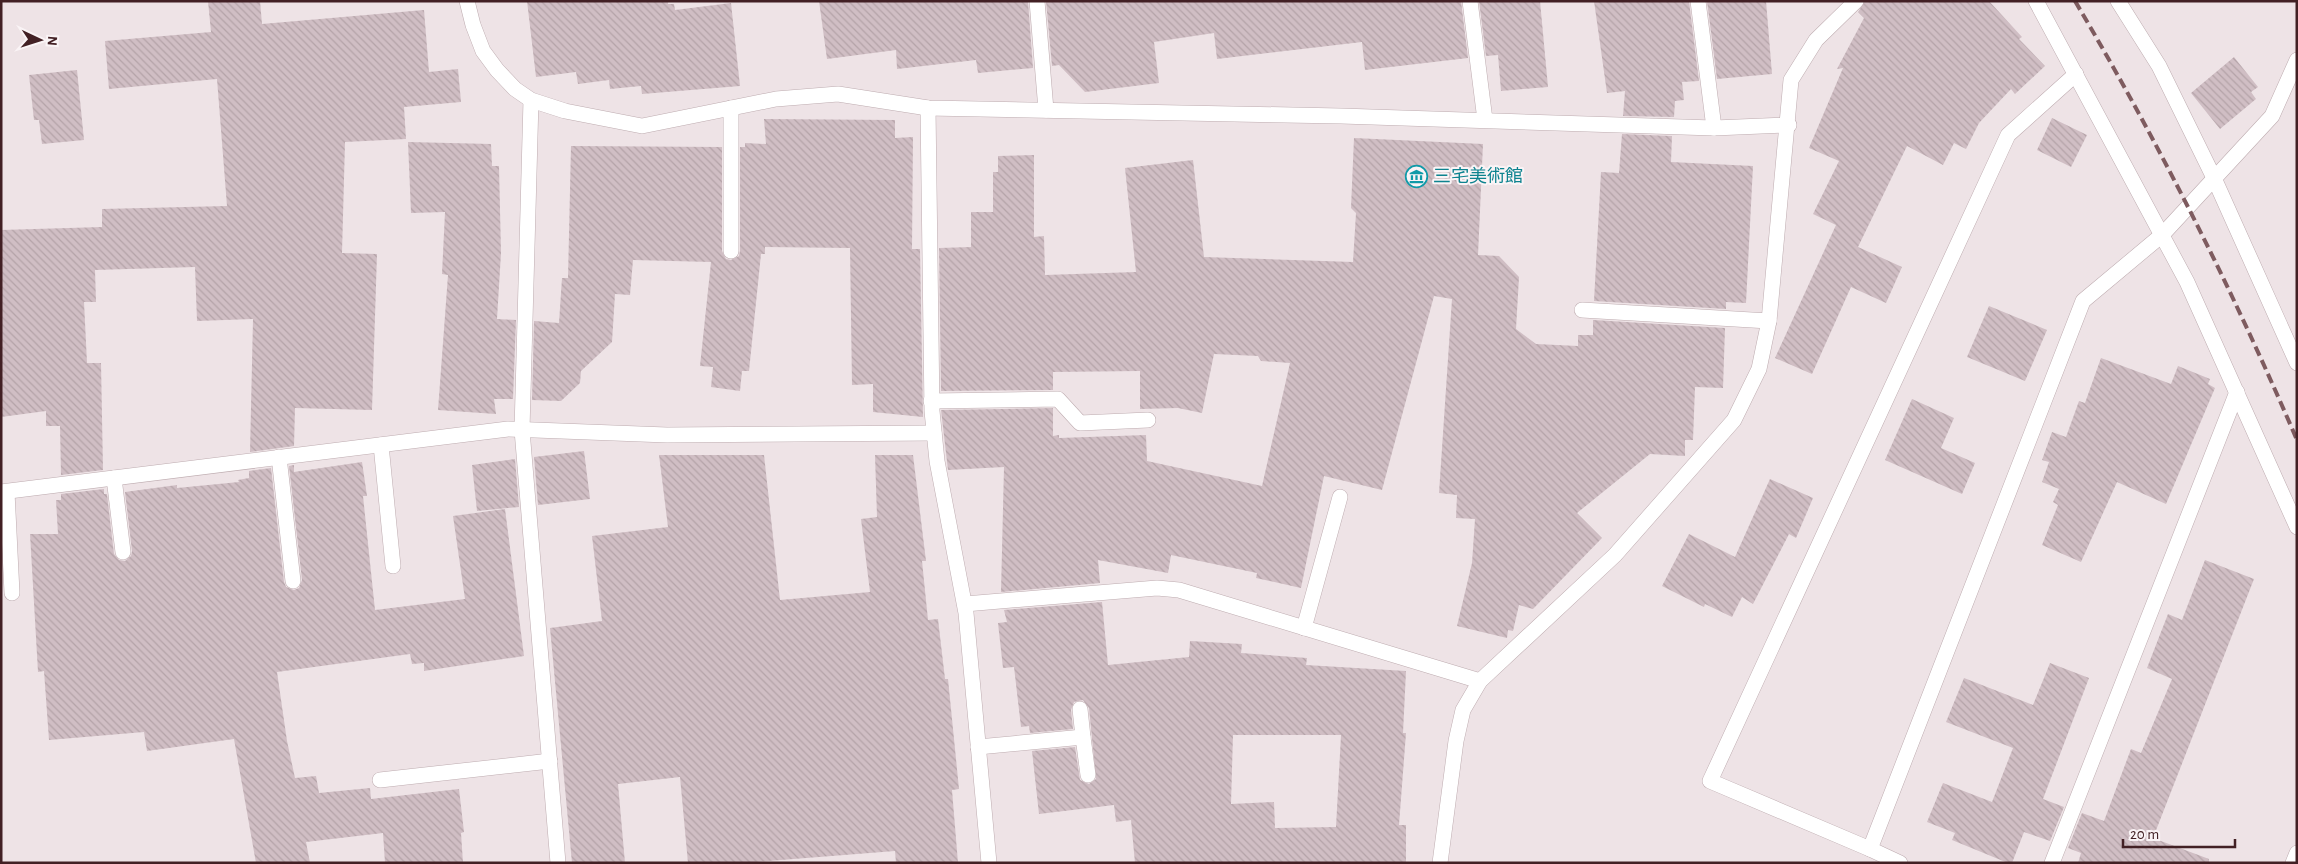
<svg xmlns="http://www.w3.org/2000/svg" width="2298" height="864" viewBox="0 0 2298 864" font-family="'Alegreya Sans','Noto Sans JP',sans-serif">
  <defs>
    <pattern id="building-back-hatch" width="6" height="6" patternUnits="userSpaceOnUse" patternTransform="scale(1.25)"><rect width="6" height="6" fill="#d0bec4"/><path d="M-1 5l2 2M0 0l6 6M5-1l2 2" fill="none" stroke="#b4a3a8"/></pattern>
  </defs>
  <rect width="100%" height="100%" fill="#eee3e6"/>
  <g fill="url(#building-back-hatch)" fill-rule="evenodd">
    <polygon points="208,1 260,1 262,24 424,10 429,72 458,69 461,102 404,107 406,139 345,142 342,253 377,254 372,410 295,408 294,446 250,452 253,319 197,321 195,267 95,270 96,302 84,302 87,363 101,363 103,470 61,475 60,426 46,426 46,411 1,417 1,230 102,227 102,209 227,206 217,79 109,89 105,41 211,32"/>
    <polygon points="527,1 668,1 668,4 674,4 675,10 731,3 740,86 642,94 641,86 610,89 609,80 578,84 576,72 536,77"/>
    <polygon points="819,1 1028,1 1033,68 978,73 976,60 897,69 896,50 827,59"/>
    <polygon points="1046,1 1461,1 1468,58 1365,70 1362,42 1217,59 1214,33 1154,42 1159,83 1085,92 1059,65 1052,66"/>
    <polygon points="1479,1 1540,1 1548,87 1501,91 1498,55 1486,56"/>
    <polygon points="1594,1 1689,1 1699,81 1682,82 1684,100 1675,101 1674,117 1623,116 1625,91 1607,93"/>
    <polygon points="1707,1 1766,1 1772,74 1717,79"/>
    <polygon points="1865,1 1989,1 2022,37 2019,39 2045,66 2015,94 2011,89 1979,123 1966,149 1954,143 1943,165 1907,146 1858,247 1902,267 1886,303 1851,287 1812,374 1775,358 1836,225 1813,214 1839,161 1809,148 1843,68 1837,69 1864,18 1858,12"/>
    <polygon points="2234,57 2258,87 2251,92 2256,99 2220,129 2191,93"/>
    <polygon points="77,70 84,140 42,144 39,120 34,120 29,75"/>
    <polygon points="2052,118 2087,135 2071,167 2037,150"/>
    <polygon points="764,119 895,120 895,138 913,137 912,249 920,249 923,417 873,412 873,384 852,385 850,248 765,247 765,254 761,254 749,371 742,371 740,391 711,387 713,367 700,366 711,262 633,260 630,295 615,294 612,342 581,371 580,383 561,401 532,400 534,321 559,323 562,278 568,278 571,146 722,147 722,251 726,259 731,260 739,256 740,251 740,147 745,147 745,143 766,144"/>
    <polygon points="1622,134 1672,136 1671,162 1753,166 1746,303 1726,302 1726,309 1594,301 1601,172 1619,173"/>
    <polygon points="1354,138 1483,144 1478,255 1499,256 1519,277 1516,329 1536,344 1578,346 1578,335 1593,335 1593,320 1725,328 1723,388 1695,387 1693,440 1685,440 1685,456 1650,454 1577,513 1602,538 1533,609 1519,605 1513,631 1508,630 1507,638 1457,626 1472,563 1475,519 1456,518 1457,495 1439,493 1452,299 1434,296 1382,490 1324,476 1301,588 1256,578 1257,573 1171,555 1168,573 1098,560 1100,583 1001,592 1004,467 948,470 941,410 1053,408 1053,436 1059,435 1059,438 1146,435 1147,461 1262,486 1290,363 1261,361 1258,356 1214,354 1202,413 1178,408 1140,409 1140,371 1053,372 1053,390 941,391 939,248 971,247 971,212 993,212 993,172 998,172 998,156 1034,155 1034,237 1044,236 1045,275 1136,272 1125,168 1193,160 1204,257 1353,262 1356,213 1351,208"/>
    <polygon points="408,142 491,144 492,166 499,166 501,253 497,319 516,320 513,399 494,399 496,414 438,410 448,275 442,274 445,212 411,213"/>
    <polygon points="1989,306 2047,330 2025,381 1967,357"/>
    <polygon points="2101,358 2171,384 2178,366 2210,379 2208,384 2215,388 2166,504 2117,482 2081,562 2042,545 2058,505 2053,502 2059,489 2042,482 2049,462 2042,460 2052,432 2066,437 2079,401 2085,403"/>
    <polygon points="1912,399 1954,418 1941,448 1975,463 1962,494 1885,460"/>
    <polygon points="584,451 590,499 538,505 534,457"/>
    <polygon points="659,455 764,455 780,600 870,592 861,519 877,517 875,455 913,455 926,561 922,561 928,620 938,619 945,679 948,679 959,789 952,790 958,863 896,863 895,851 742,863 688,863 680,777 618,784 625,863 572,863 550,628 602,621 592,536 668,527"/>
    <polygon points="515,459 519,507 477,511 472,465"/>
    <polygon points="362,462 367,496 363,496 375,610 465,599 453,516 505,509 524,656 424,671 424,663 412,664 410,654 277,672 287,741 295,778 316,776 319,793 370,788 371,799 459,789 464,832 461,833 463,863 385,863 383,833 306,842 310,863 256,863 234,739 147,751 144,732 49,740 44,671 38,672 30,534 58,534 56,500 61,500 61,494 104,489 104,494 107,494 114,554 119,560 125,561 131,556 132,551 125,492 177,485 177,488 239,482 238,480 249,478 249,471 271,468 284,582 286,587 294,590 299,588 302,580 289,466 294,465 294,472"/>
    <polygon points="1770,479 1813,498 1796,538 1789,534 1753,604 1742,597 1732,617 1705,604 1704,607 1662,586 1689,534 1735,557"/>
    <polygon points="2205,560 2254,579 2153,838 2209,859 2209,863 2078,863 2081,853 2068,848 2082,813 2104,821 2131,749 2141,753 2172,679 2147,668 2168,614 2182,620"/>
    <path d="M1102,602l6,63 81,-8 1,-16 52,3 -1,9 66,5 -1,7 100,6 -3,62h3l-7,92h7v38h-271l-4,-43 -15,2 -2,-17 -75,9 -7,-63 43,-4 5,33 9,4 7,-5 -7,-71 -6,-8 -9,2 -3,8 2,19 -43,4 -1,-7 -8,1 -7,-60 -11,1 -5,-45 9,-1 -3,-12zM1233,735h108l-5,92 -61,1 -1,-26 -43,2z"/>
    <polygon points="2050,663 2089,678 2043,799 2064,807 2050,841 2024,832 2012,863 2008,863 1952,840 1955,833 1927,822 1943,783 1992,802 2013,748 1946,722 1964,678 2033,705"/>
  </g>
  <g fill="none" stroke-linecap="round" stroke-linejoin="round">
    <defs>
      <g id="minor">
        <polyline points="467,1 473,25 483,51 497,70 515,89 531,100 565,111 642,126 776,99 838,94 928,108 1341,116 1714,128 1789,125"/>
        <polyline points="1037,1 1046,110"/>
        <polyline points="1470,1 1485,120"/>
        <polyline points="1698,1 1714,128"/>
        <polyline points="2036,1 2187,282 2297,527"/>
        <polyline points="2118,1 2159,66 2214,178 2297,363"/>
        <polyline points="531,100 522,430 558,863"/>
        <polyline points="928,108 932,411 937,461 966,613 989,863"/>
        <polyline points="731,251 731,108"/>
        <polyline points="1582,310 1769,321"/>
        <polyline points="931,401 1058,399 1080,423 1148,420"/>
        <polyline points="381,445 393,566"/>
        <polyline points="279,457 293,581"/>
        <polyline points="114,478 123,552"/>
        <polyline points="1,492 508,429 667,435 934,433"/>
        <polyline points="7,492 12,593"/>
        <polyline points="965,604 1157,588 1179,590 1480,681"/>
        <polyline points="1304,628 1340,497"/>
        <polyline points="1080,709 1083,737"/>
        <polyline points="978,747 1083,737 1088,775"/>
        <polyline points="380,780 550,761"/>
        <polyline points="1870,849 1710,781 2008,135 2076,74"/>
        <polyline points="1440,863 1456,741 1463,710 1480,681 1615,555 1734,420 1759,369 1769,321 1791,80 1816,40 1856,1"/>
        <polyline points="1900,863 1870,849 2083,301 2162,235 2272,116 2297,60"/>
        <polyline points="2052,863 2237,392"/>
        <polyline points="2293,863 2297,853"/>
      </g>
    </defs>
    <use href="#minor" stroke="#beacb0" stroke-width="16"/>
    <use href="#minor" stroke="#fff" stroke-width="15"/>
    <path stroke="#7e5b5f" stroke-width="4" stroke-dasharray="10 5" stroke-linecap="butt" d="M2075,1c84,142 157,288 222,439"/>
  </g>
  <defs>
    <symbol id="museum-ring" viewBox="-11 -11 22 22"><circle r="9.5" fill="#faf4f6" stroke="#0f9aa8" stroke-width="1.5"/><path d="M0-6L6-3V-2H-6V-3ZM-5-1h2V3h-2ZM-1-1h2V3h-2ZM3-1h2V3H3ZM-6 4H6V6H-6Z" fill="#0f9aa8"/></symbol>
  </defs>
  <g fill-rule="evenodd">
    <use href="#museum-ring" x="1404" y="164" width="25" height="25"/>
  </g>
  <g text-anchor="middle" stroke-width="4" stroke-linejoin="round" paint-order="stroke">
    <g font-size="18" fill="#0d838f" stroke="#faf4f6" text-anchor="start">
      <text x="1433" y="182">三宅美術館</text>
    </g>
  </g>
  <rect width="2298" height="864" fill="none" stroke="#422024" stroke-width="5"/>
  <g transform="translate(40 40) rotate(94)" stroke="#faf4f6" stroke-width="4" paint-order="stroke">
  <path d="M0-4L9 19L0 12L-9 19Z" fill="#422024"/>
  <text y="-8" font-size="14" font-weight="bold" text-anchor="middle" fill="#422024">N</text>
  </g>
  <path d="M2123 839v8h112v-8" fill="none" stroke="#422024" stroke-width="2.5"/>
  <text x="2130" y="839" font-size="15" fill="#422024" stroke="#faf4f6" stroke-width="4" paint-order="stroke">20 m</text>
</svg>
